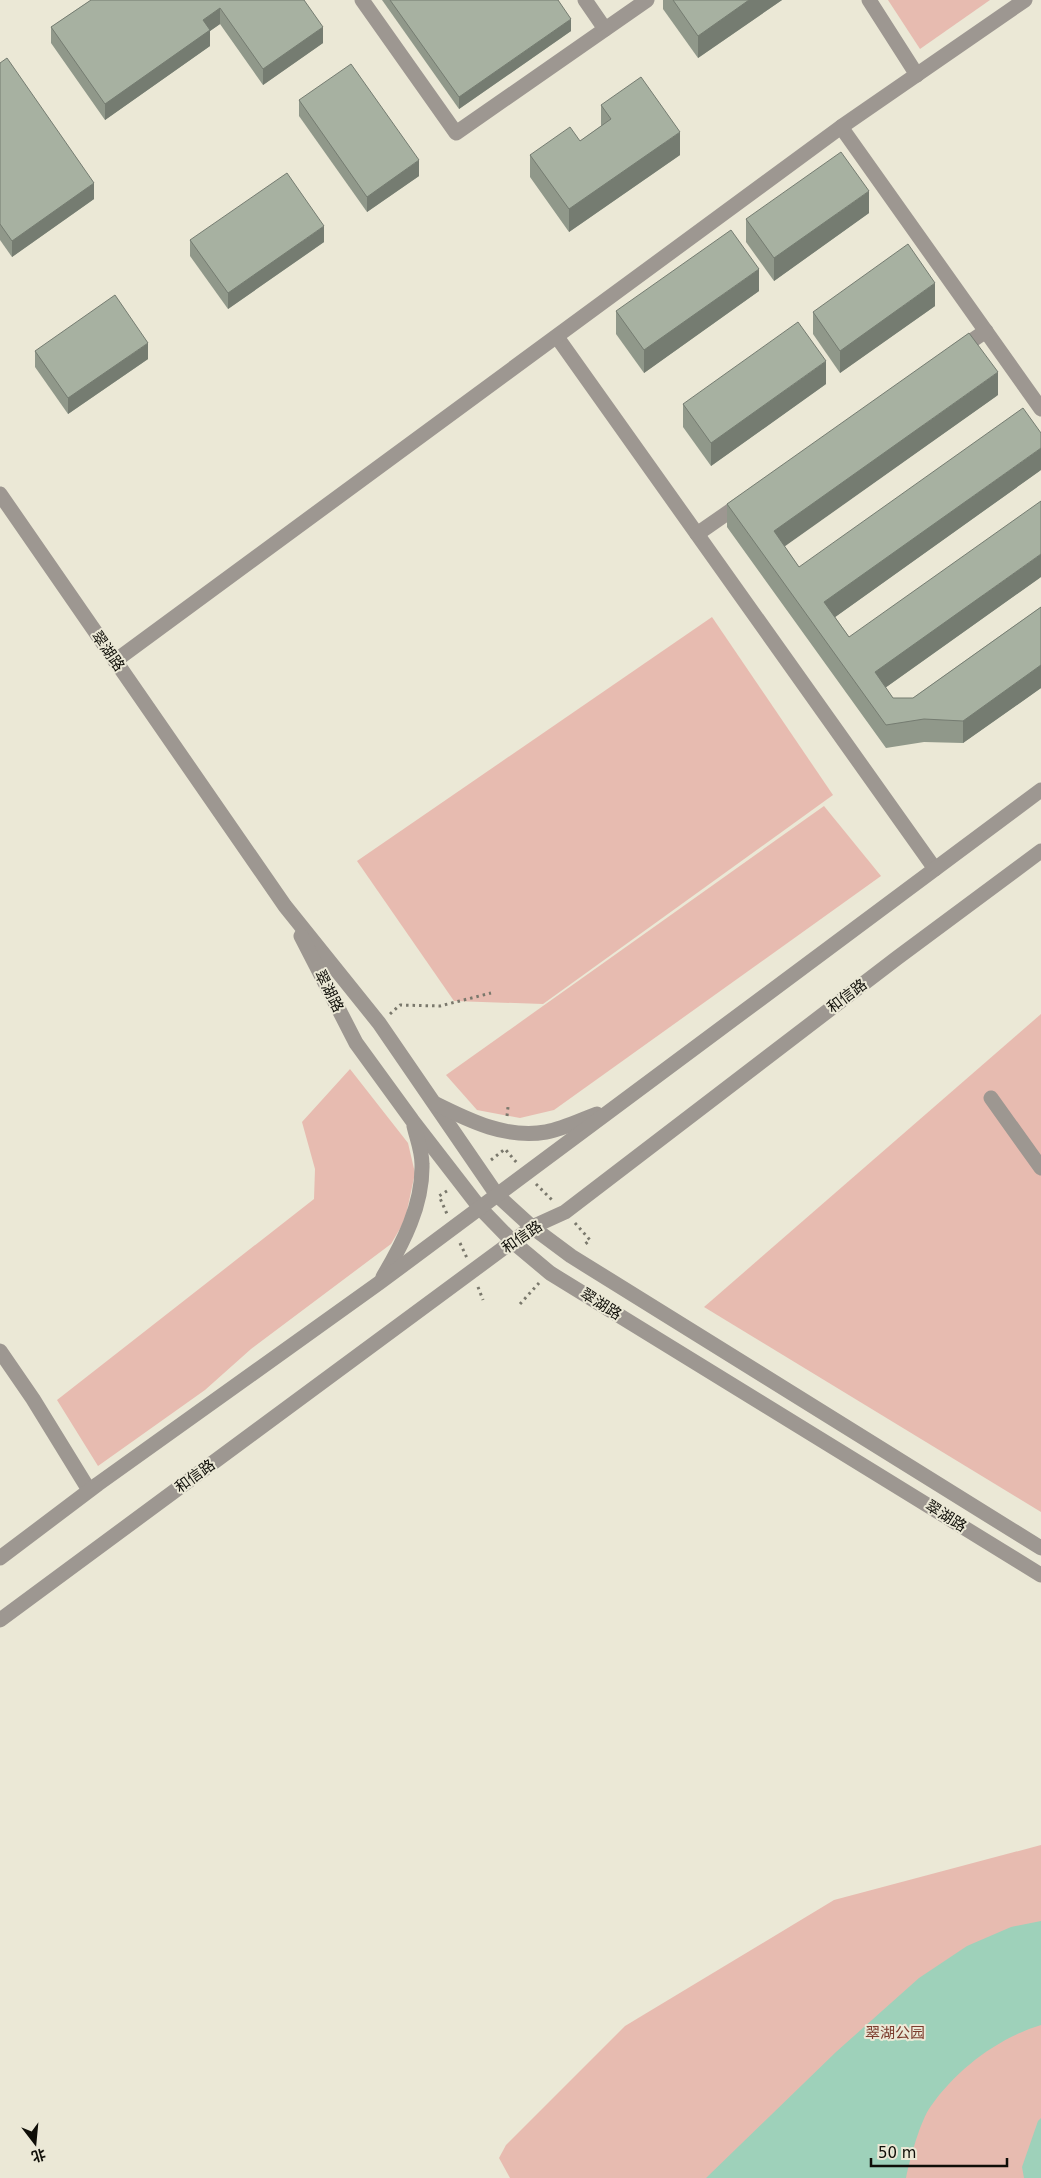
<svg xmlns="http://www.w3.org/2000/svg" width="1041" height="2178" viewBox="0 0 1041 2178" font-family="'DejaVu Sans','Noto Sans SC',sans-serif">
  <rect width="100%" height="100%" fill="#ebe8d6"/>
  <g fill="#e7bbb0">
    <polygon points="888,0 990,0 920,49"/>
    <polygon points="712,617 833,795 543,1004 454,1001 357,861"/>
    <polygon points="824,806 881,876 554,1110 520,1118 477,1110 446,1075"/>
    <polygon points="1041,1014 1041,1512 704,1307"/>
    <polygon points="350,1069 408,1143 415,1173 405,1220 391,1244 251,1349 205,1390 98,1466 57,1400 314,1199 315,1169 302,1122"/>
    <polygon points="1041,1845 1041,2178 510,2178 499,2158 506,2145 625,2026 834,1900"/>
  </g>
  <g fill="#9ed1ba">
    <path d="M1041,1921v104c-43,13 -84,44 -110,81 -11,15 -21,53 -25,72h-200l130,-126 83,-74 48,-32 44,-19z"/>
    <polygon points="1041,2118 1041,2178 1024,2178 1022,2167 1038,2121"/>
  </g>
  <g fill="none" stroke-linecap="round" stroke-linejoin="round">
    <g stroke="#7a786c" stroke-width="3" stroke-dasharray="2.5 4" stroke-linecap="butt">
      <polyline points="390,1014 400,1005 440,1006 491,993"/>
      <polyline points="507,1116 508,1107"/>
      <polyline points="491,1160 505,1149 517,1163"/>
      <polyline points="536,1184 553,1201"/>
      <polyline points="447,1191 439,1196 447,1214"/>
      <polyline points="575,1223 590,1240 584,1245"/>
      <polyline points="460,1243 467,1258"/>
      <polyline points="478,1287 483,1300"/>
      <polyline points="520,1304 539,1283"/>
    </g>
    <g stroke="#9d9791" stroke-width="15">
      <polyline points="362,0 456,133 647,0"/>
      <polyline points="585,0 605,29"/>
      <polyline points="869,0 917,75"/>
      <polyline points="841,127 1041,409"/>
      <polyline points="557,337 935,869"/>
      <polyline points="958,350 986,331"/>
      <polyline points="0,494 285,906 379,1023 497,1195 532,1227 571,1256 1041,1548"/>
      <polyline points="697,534 743,502"/>
      <polyline points="115,661 841,127 1025,0"/>
      <polyline points="301,936 356,1043 412,1120 480,1208 513,1242 550,1273 1041,1575"/>
      <polyline points="991,1098 1041,1168"/>
      <path d="M436,1104c34,17 71,35 110,28 17,-3 35,-12 51,-18"/>
      <path d="M383,1277c20,-34 40,-72 39,-113 0,-13 -5,-25 -8,-38"/>
      <polyline points="0,1351 33,1399 89,1490"/>
      <polyline points="0,1558 98,1484 379,1283 1041,790"/>
      <polyline points="0,1620 532,1227 565,1212 897,958 1041,851"/>
    </g>
  </g>
  <g fill="#90988a">
    <polygon points="91,0 304,0 323,43 263,85 220,24 210,31 210,46 105,120 51,43 51,27"/>
    <polygon points="382,0 558,0 571,31 459,109"/>
    <polygon points="663,0 782,0 698,58 663,9"/>
    <polygon points="0,63 94,199 12,257 0,240"/>
    <polygon points="299,100 419,176 367,212 299,116"/>
    <polygon points="601,105 680,155 569,232 530,177 530,155 580,141 601,126"/>
    <polygon points="869,213 774,281 746,242 746,219"/>
    <polygon points="190,240 324,242 228,309 190,256"/>
    <polygon points="759,291 644,373 616,334 616,311"/>
    <polygon points="935,306 840,373 813,334 813,312"/>
    <polygon points="35,351 148,359 68,414 35,367"/>
    <polygon points="826,384 711,466 683,427 683,404"/>
    <polygon points="998,395 784,546 799,567 1041,470 835,617 849,637 1041,577 885,688 893,698 913,698 1041,607 1041,688 963,743 924,742 886,748 727,527 727,504"/>
  </g>
  <g fill="#757c71">
    <polygon points="749,0 782,0 698,58 698,36"/>
    <polygon points="220,8 220,24 210,31 210,46 105,120 105,104 203,20"/>
    <polygon points="571,19 571,31 459,109 459,97"/>
    <polygon points="323,27 323,43 263,85 263,69"/>
    <polygon points="680,132 680,155 569,232 569,209"/>
    <polygon points="419,160 419,176 367,212 367,197"/>
    <polygon points="94,183 94,199 12,257 12,241"/>
    <polygon points="869,191 869,213 774,281 774,258"/>
    <polygon points="324,226 324,242 228,309 228,293"/>
    <polygon points="759,269 759,291 644,373 644,350"/>
    <polygon points="935,283 935,306 840,373 840,351"/>
    <polygon points="148,343 148,359 68,414 68,398"/>
    <polygon points="826,361 826,384 711,466 711,443"/>
    <polygon points="998,372 998,395 774,554 774,531"/>
    <polygon points="1041,448 1041,470 824,625 824,602"/>
    <polygon points="1041,554 1041,577 875,695 875,672"/>
    <polygon points="1041,665 1041,688 963,743 963,721"/>
  </g>
  <g fill="#a7b1a1" stroke="#757c71">
    <polygon points="91,0 304,0 323,27 263,69 220,8 203,20 210,30 105,104 51,27"/>
    <polygon points="390,0 558,0 571,19 459,97"/>
    <polygon points="673,0 749,0 698,36"/>
    <polygon points="7,58 94,183 12,241 0,224 0,63"/>
    <polygon points="351,64 419,160 367,197 299,100"/>
    <polygon points="641,77 680,132 569,209 530,155 570,127 580,141 611,119 601,105"/>
    <polygon points="841,152 869,191 774,258 746,219"/>
    <polygon points="287,173 324,226 228,293 190,240"/>
    <polygon points="731,230 759,269 644,350 616,311"/>
    <polygon points="908,244 935,283 840,351 813,312"/>
    <polygon points="115,295 148,343 68,398 35,351"/>
    <polygon points="798,322 826,361 711,443 683,404"/>
    <polygon points="969,333 998,372 774,531 799,567 1023,408 1041,433 1041,448 824,602 849,637 1041,501 1041,554 875,672 893,698 913,698 1041,607 1041,665 963,721 924,719 886,725 727,504"/>
  </g>
  <g text-anchor="middle" stroke-width="4" stroke-linejoin="round" paint-order="stroke">
    <g font-size="15" fill="#0f0e08" stroke="#ebe8d6">
      <text transform="translate(108 651) rotate(55)" y="5">翠湖路</text>
      <text transform="translate(329 991) rotate(63)" y="5">翠湖路</text>
      <text transform="translate(847 996) rotate(-37)" y="5">和信路</text>
      <text transform="translate(522 1237) rotate(-34)" y="5">和信路</text>
      <text transform="translate(601 1304) rotate(32)" y="5">翠湖路</text>
      <text transform="translate(195 1476) rotate(-36)" y="5">和信路</text>
      <text transform="translate(946 1516) rotate(32)" y="5">翠湖路</text>
    </g>
    <g font-size="15" fill="#7b3b2c" stroke="#ebe8d6">
      <text x="895" y="2038">翠湖公园</text>
    </g>
  </g>
  <g transform="translate(35 2143) rotate(164)" stroke="#ebe8d6" stroke-width="4" paint-order="stroke">
  <path d="M0-4L9 19L0 12L-9 19Z" fill="#0f0e08"/>
  <text y="-8" font-size="14" font-weight="bold" text-anchor="middle" fill="#0f0e08">北</text>
  </g>
  <path d="M871 2158v8h136v-8" fill="none" stroke="#0f0e08" stroke-width="2.5"/>
  <text x="878" y="2158" font-size="15" fill="#0f0e08" stroke="#ebe8d6" stroke-width="4" paint-order="stroke">50 m</text>
</svg>
